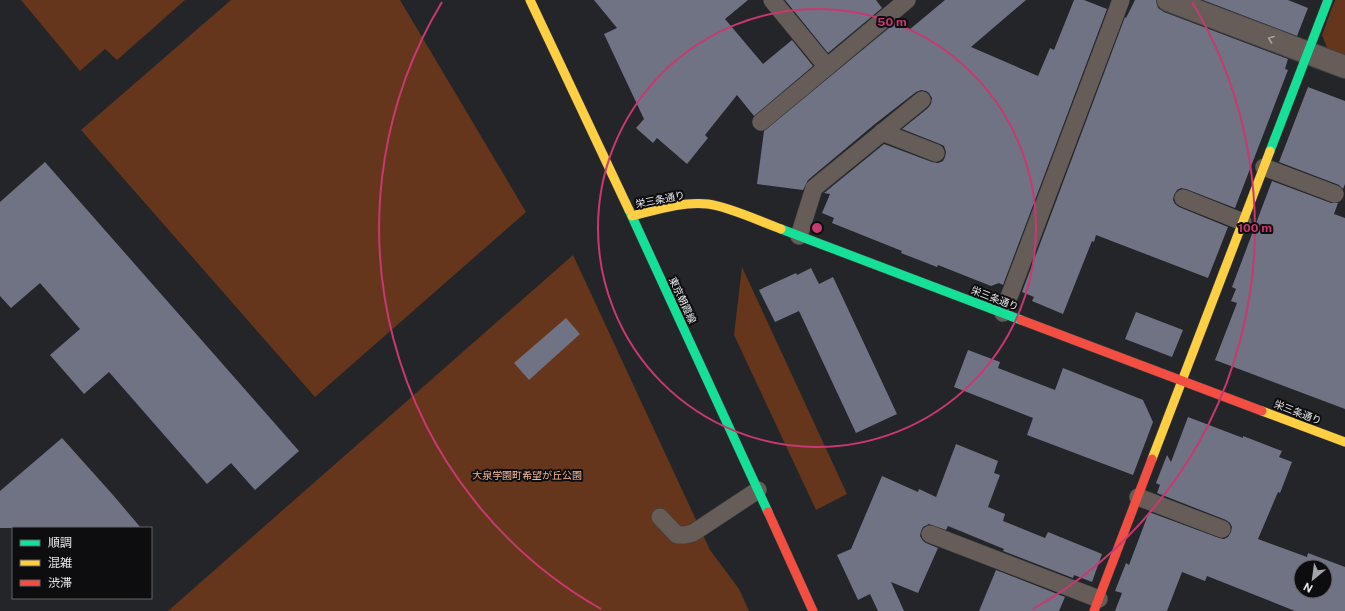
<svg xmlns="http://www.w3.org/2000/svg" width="1345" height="611" viewBox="0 0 1345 611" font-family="'Public Sans','Noto Sans JP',sans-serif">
  <rect width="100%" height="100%" fill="#242528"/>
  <g fill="#65361b">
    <polygon points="21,0 185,0 117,60 105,49 80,71"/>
    <polygon points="231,0 400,0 526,212 315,397 81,130"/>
    <polygon points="1335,0 1345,0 1345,57 1328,50 1322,35"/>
    <polygon points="573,255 710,550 739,589 749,611 168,611"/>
    <polygon points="742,267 847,494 816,510 734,335"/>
  </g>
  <g fill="#707384" fill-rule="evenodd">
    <polygon points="594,0 748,0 725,19 763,64 792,40 813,66 754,116 737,95 705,135 708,138 687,164 657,138 653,143 636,128 644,119 604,34 617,28"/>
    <polygon points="785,0 876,0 882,8 828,53"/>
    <polygon points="945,0 1026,0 971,47 1038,76 1050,48 1054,50 1074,0 1084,0 1107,9 1003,285 999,283 991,286 938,265 937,267 901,253 902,251 832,223 834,218 822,213 830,194 824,193 884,144 932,162 938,163 943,161 945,157 946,152 944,146 940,144 902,129 928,108 931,104 932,98 929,93 926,91 921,90 916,92 875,124 808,180 803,190 757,184 764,131 895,23 900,20 909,30"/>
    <polygon points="1135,0 1156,0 1158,8 1164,12 1288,59 1285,69 1288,70 1235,208 1186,189 1181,188 1177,190 1174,195 1173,200 1175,204 1179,207 1228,227 1208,278 1096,235 1094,242 1092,241 1063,314 1032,301 1034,297 1022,292 1125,17 1126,18"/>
    <polygon points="1203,0 1288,0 1308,8 1297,36"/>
    <polygon points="1308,87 1345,101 1345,184 1343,189 1339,185 1279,162"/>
    <polygon points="45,162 299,451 255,490 231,463 207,484 109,372 84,394 50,355 80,329 40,283 11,308 0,296 0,202"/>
    <polygon points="1272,181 1331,203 1338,203 1334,214 1345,218 1345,409 1215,360 1237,303 1231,301 1236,289 1232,287"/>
    <polygon points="811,268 819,284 833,277 897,414 856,433 799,311 775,322 759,290 796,273 797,275"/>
    <polygon points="1136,312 1183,330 1172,357 1125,339"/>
    <polygon points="566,318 580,334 529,380 514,363"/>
    <polygon points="968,350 1000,362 998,368 1055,390 1063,368 1143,400 1153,422 1133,475 1027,435 1033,418 954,387"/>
    <path d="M1188,417l55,21v-2l39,15 -3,6 13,5 -12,31 -2,-1 -20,47 49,18 1,-4 37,14v44h-50l-88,-35 -2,5 -23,-9 -15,39h-52l7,-18 -7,-2 11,-28 3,2 20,-53 70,26 5,1 4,-2 3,-5 1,-5 -2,-4 -4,-3 -69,-27 3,-8 -4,-2 11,-28 4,7zM1301,567h24v24h-24z"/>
    <polygon points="62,438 113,495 141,528 0,528 0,491"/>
    <polygon points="956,444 998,461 994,473 1000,475 988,507 1005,514 1003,521 1045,538 1048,532 1102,554 1092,582 1074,575 1073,578 1003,551 1004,549 948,526 946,530 929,524 923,527 921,531 920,536 923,541 926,543 938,548 918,593 891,582 904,611 878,611 870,594 858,600 837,555 851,549 882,476 918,492 919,489 936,497"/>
    <polygon points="996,570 1065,597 1059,611 979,611"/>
  </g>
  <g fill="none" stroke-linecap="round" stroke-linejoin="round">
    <defs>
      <g id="lane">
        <polyline points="772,0 827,67 907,0"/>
        <polyline points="761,122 827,67"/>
        <polyline points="882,132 936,153"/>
        <polyline points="1264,167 1335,194"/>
        <polyline points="1183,198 1243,222"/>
        <polyline points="799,236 814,188 922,100"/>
        <polyline points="1003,313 1121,0"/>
        <polyline points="1138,497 1222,529"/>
        <polyline points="660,517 677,535 685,535 693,533 758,490"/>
        <polyline points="930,534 1099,599"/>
      </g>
      <polyline id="street" points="1168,0 1345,67"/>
      <g id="fast">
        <polyline points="1270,151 1328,0"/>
        <polyline points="629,210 768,512"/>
        <polyline points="781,229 1021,320"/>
      </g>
      <g id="slow">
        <polyline points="530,0 629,210"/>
        <path d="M632,216c24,-6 51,-15 76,-12 22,3 51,17 73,25"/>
        <polyline points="1262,411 1345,442"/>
        <polyline points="1152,459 1270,151"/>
      </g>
      <g id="jam">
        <polyline points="1021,320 1262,411"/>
        <polyline points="768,512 813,611"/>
        <polyline points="1094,611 1152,459"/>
      </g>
    </defs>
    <use href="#lane" stroke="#404143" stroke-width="18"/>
    <use href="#street" stroke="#404143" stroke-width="24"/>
    <use href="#fast" stroke="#404143" stroke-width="10"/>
    <use href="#slow" stroke="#404143" stroke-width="10"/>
    <use href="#jam" stroke="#404143" stroke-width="10"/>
    <use href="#lane" stroke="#665c58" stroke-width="17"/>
    <use href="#street" stroke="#665c58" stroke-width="22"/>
    <use href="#fast" stroke="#16e098" stroke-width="9"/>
    <use href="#slow" stroke="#ffcf43" stroke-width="9"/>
    <use href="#jam" stroke="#f24e42" stroke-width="9"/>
  </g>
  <defs><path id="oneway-chevron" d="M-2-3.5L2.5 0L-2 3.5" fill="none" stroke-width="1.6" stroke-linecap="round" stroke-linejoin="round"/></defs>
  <use stroke="#a8a3a2" href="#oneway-chevron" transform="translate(1271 39) rotate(-159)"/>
  <g fill="none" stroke="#c83871" stroke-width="2">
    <circle cx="817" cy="228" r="219"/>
    <path d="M601 609A438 438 0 0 1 442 2M1192 2A438 438 0 0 1 1033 609"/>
  </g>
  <g text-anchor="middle" stroke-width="4" stroke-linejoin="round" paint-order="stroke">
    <g font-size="10" fill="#e9eaed" stroke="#0d0d0f">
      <text transform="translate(660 199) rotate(-11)" y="4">栄三条通り</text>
      <text transform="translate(995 298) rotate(21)" y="4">栄三条通り</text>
      <text transform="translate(683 300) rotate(65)" y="4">東京朝霞線</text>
      <text transform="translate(1298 412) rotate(21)" y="4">栄三条通り</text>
    </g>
    <g font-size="10" fill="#f9b794" stroke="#0d0d0f">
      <text x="527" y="479">大泉学園町希望が丘公園</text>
    </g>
  </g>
  <circle cx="817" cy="228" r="6" fill="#c83871" stroke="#0d0d0f" stroke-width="2"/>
  <g font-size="12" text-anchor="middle" font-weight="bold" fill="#c83871" stroke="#0d0d0f" stroke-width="4" stroke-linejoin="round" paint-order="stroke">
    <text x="892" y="26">50 m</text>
    <text x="1255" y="232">100 m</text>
  </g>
  <rect x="12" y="527" width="140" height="72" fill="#0d0d0f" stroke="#656568"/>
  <rect x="20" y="540" width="20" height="6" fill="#16e098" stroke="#656568"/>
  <text x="48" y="547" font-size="12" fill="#e9eaed">順調</text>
  <rect x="20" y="560" width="20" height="6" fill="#ffcf43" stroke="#656568"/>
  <text x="48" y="567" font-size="12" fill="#e9eaed">混雑</text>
  <rect x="20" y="580" width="20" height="6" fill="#f24e42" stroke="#656568"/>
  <text x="48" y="587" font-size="12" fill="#e9eaed">渋滞</text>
  <g transform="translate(1313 579) rotate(209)"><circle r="19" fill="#0d0d0f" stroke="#656568"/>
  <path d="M0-3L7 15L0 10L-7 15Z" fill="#a4a5a8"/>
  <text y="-6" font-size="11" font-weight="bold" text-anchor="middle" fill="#e9eaed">N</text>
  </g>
</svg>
